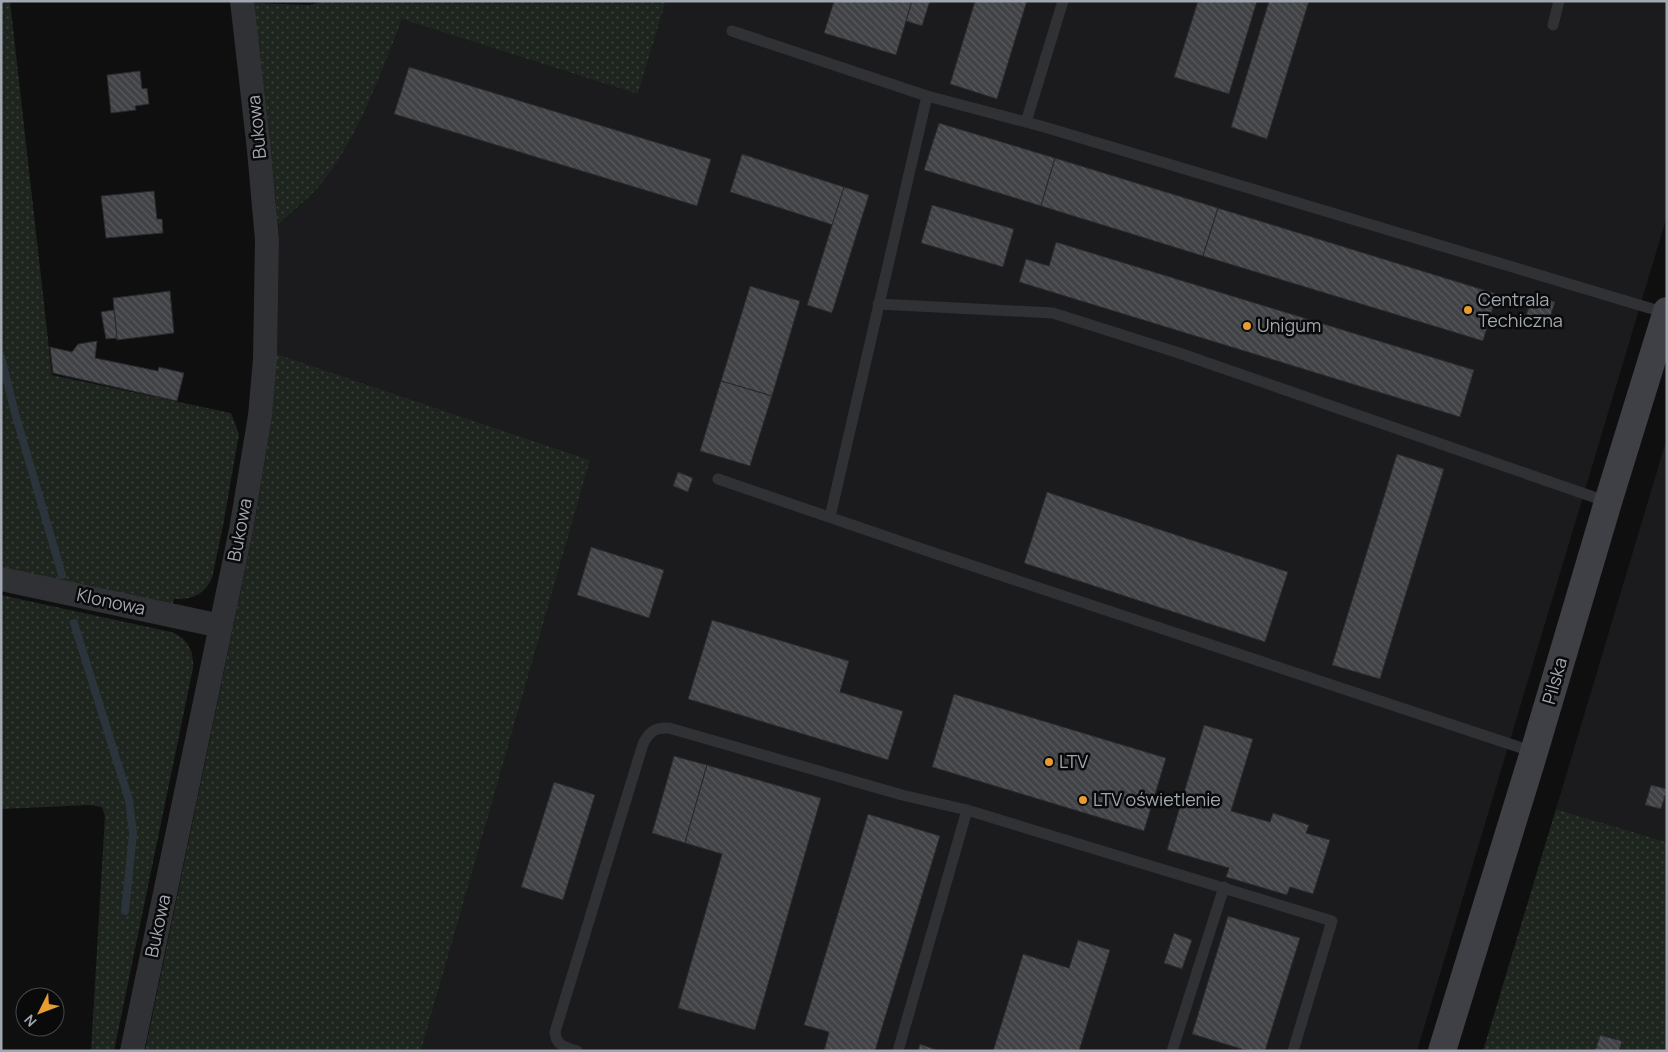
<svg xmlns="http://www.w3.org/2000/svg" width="1668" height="1052" viewBox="0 0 1668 1052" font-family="Manrope,sans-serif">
  <defs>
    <pattern id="grass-dots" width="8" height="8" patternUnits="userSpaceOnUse" patternTransform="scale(1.25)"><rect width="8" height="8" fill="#1e241e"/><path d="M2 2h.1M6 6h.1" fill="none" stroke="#3c413c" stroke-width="1.8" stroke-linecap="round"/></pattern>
    <pattern id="building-back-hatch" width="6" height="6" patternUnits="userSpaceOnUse" patternTransform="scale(1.25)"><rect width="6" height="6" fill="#404246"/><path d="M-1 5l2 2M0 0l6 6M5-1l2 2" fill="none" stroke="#585a5e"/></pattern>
  </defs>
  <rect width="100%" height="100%" fill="#0f0f10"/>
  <g fill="#1b1b1d">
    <polygon points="666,1 1667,1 1667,216 1417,1051 421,1051 590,460 277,354 279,240 278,225 302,204 348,142 375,87 402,18 638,94"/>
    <polygon points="1667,438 1667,842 1556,809"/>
  </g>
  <g fill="url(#grass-dots)">
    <path d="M1,1h9l42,374 179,38 8,21 -16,92 -11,52c-8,17 -20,22 -38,21l-2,7 -171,-38z"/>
    <path d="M325,1h341l-28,93 -236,-75c-20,52 -46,123 -82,166 -13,15 -28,27 -42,40l-7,-76 -17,-146 55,2z"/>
    <polygon points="277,354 590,460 421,1051 145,1051 253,532 272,417"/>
    <path d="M1,595l170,37c17,6 23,19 22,36l-79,383h-23l14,-235 -3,-9 -12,-2 -89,4z"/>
    <polygon points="1556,809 1667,842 1667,1051 1483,1051"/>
  </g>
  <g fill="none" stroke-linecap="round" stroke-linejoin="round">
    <g stroke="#2b343a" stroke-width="8">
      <polyline points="1,357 15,413 62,575"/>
      <polyline points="74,623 129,800 133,834 125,911"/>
    </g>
  </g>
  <g fill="url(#building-back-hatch)" stroke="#29292c">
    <polygon points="834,1 912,1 896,55 824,33"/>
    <polygon points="912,1 930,1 922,26 906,21"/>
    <polygon points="975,1 1027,1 997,99 950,84"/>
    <polygon points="1198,1 1257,1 1229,94 1174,77"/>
    <polygon points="1269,1 1309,1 1267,139 1231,127"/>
    <polygon points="409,67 711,159 697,206 394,114"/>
    <polygon points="140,71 142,89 147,88 149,104 135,106 136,110 111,113 107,75"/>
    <polygon points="939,123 1055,158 1041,206 924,170"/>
    <polygon points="742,154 844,187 833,225 730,192"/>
    <polygon points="1055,158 1218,208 1203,256 1041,206"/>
    <polygon points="844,187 869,195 832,313 807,305"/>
    <polygon points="154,191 157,219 162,219 163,233 106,238 101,196"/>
    <polygon points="932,205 1014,229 1003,267 921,243"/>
    <polygon points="1218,208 1497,294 1483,341 1203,256"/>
    <polygon points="1056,242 1474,370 1460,417 1019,282 1026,259 1049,266"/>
    <polygon points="750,286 800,301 772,396 721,381"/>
    <polygon points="170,291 174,333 117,340 113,298"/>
    <polygon points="1532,295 1555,302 1548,323 1526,316"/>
    <polygon points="114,310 117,338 106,339 101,312"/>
    <polygon points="97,341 95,358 158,371 159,367 184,373 177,401 53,373 50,347 72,352 78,344"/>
    <polygon points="721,381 772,396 750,466 700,451"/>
    <polygon points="1397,454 1444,469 1380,679 1332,665"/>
    <polygon points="678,472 693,478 688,492 673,486"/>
    <polygon points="1047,492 1288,572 1265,642 1024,563"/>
    <polygon points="591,547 664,570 649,618 577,595"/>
    <polygon points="712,620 849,661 840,692 903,711 888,760 688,699"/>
    <polygon points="954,694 1166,758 1144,831 932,767"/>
    <polygon points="1204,725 1253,739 1231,811 1270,822 1273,813 1309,825 1306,833 1330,840 1313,894 1290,887 1287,895 1226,877 1229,868 1167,850"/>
    <polygon points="674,756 707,765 685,843 652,833"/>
    <polygon points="707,765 821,798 755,1030 678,1008 722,854 685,843"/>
    <polygon points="554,782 595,795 563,900 521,887"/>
    <polygon points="1651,785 1667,789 1661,809 1645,805"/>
    <polygon points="868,814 940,836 875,1051 824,1051 829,1032 804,1025"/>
    <polygon points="1228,916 1300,938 1265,1051 1248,1051 1192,1034"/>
    <polygon points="1174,933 1192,940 1182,969 1164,963"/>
    <polygon points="1078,940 1110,950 1079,1051 993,1051 1023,954 1069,968"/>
    <polygon points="1600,1035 1622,1041 1619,1051 1595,1051"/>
    <polygon points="920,1044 940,1051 918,1051"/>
  </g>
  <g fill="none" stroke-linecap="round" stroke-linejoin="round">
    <g stroke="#303135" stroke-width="11">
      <polyline points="1553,25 1559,1"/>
      <polyline points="732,31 927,96 1041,126 1666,313"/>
      <polyline points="1026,122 1063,1"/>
      <polyline points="878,304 1053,313 1179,353 1608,502"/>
      <polyline points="718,479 931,552 1534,752"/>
      <polyline points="830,517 927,96"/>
      <path d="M577,1051c-12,-4 -21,-5 -22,-19l88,-288c6,-12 12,-17 26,-16l233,67 65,15 365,111 -39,130"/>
      <polyline points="898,1051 967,810"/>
      <polyline points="1172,1051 1224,887"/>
    </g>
    <g stroke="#303135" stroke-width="24">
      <polyline points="1,579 221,626"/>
      <polyline points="132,1051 241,530 260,416 265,359 267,240 259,150 242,1"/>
    </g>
    <polyline stroke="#3e4045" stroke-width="28" points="1442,1051 1534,752 1608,502 1667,311"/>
  </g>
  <g fill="#e69c31" stroke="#0a0a0b" stroke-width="2">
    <circle cx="1468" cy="310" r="5"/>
    <circle cx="1247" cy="326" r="5"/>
    <circle cx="1049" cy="762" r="5"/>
    <circle cx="1083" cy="800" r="5"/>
  </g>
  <g text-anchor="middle" stroke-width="5" stroke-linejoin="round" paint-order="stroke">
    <g font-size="18" fill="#a1a7b0" stroke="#0a0a0b">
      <text transform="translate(257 127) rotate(-96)" y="6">Bukowa</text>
      <text transform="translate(240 530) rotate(-79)" y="6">Bukowa</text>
      <text transform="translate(111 602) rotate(12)" y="6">Klonowa</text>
      <text transform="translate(1555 681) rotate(-74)" y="6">Pilska</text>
      <text transform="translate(158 926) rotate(-78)" y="6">Bukowa</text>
    </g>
    <g font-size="18" fill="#a1a7b0" stroke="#0a0a0b" text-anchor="start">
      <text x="1478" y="306">Centrala<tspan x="1478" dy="21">Techiczna</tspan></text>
      <text x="1257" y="332">Unigum</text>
      <text x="1059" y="768">LTV</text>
      <text x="1093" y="806">LTV oświetlenie</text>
    </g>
  </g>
  <rect width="1668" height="1052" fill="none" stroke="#a1a7b0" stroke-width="5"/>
  <g transform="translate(40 1012) rotate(228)"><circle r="24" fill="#0a0a0b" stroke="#46494d"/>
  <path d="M0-4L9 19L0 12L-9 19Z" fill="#e69c31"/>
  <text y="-8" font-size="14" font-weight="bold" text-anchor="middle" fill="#a1a7b0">N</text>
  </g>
</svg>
